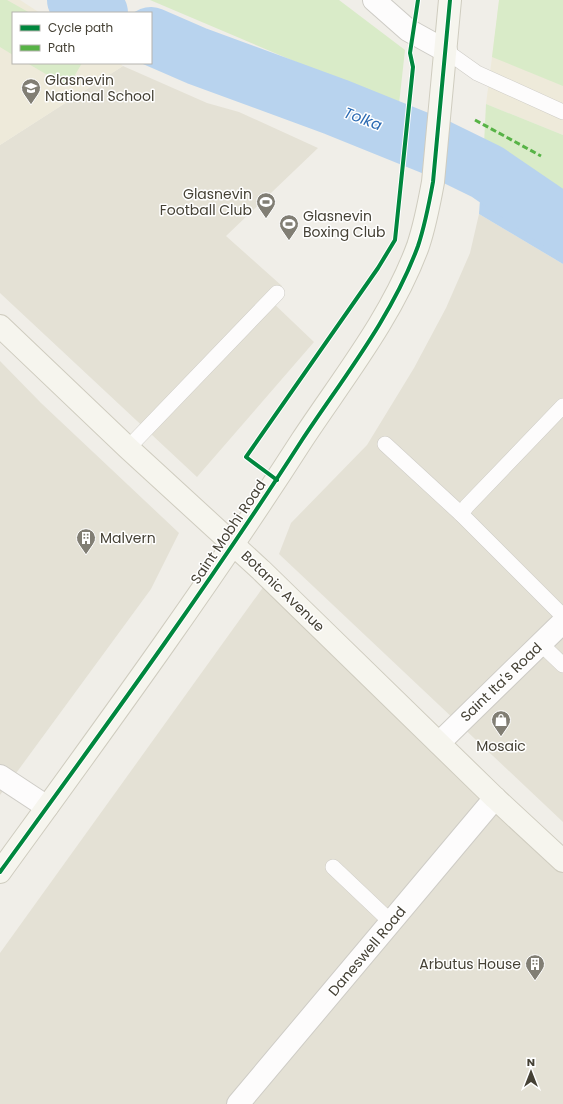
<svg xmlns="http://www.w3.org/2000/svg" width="563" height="1104" viewBox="0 0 563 1104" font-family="Poppins,sans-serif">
  <rect width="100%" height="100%" fill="#f0eee8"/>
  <g fill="#e4e1d5">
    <polygon points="123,66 207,103 239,112 318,148 226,236 282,286 270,300 314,342 197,477 0,293 0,145"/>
    <polygon points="479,214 563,264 563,822 279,554 291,523 367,445 414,368 446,308 470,253"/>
    <polygon points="0,361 41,403 179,533 151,589 0,795"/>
    <polygon points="264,586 563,862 563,1104 0,1104 0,953"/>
  </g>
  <g fill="#eeeada">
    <polygon points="0,0 20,0 40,13 13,13 13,63 119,63 123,66 0,145"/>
    <polygon points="499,2 563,26 563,135 486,104"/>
  </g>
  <g fill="#d9ebc8">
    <polygon points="0,0 7,0 30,13 13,13 13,55 0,47"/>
    <polygon points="150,0 339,0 405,50 398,113 296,62"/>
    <polygon points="499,0 563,0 563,86 492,57"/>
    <polygon points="27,63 82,63 68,87"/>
    <polygon points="486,104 563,135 563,194 484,144"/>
  </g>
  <polygon fill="#b8d3ee" points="484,144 563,194 563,264 479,214"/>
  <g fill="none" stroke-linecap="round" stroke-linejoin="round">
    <g stroke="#b8d3ee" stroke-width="58">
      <polyline points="76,0 99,13"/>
      <polyline points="151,36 197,56 336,107 440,149 487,172 563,224"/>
    </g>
    <defs>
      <g id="lane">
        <polyline points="446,51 477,73 563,112"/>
        <polyline points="385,444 461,514 563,616"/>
        <polyline points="128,448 277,293"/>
        <polyline points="461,514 467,506 563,406"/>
        <polyline points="541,644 563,665"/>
        <polyline points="333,867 391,922"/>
      </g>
      <g id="street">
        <polyline points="374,0 408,30 446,51"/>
        <polyline points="439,743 563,622"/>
        <polyline points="0,776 47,807"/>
        <polyline points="238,1104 495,798"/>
      </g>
      <g id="secondary">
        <polyline points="0,326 128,448 261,570 495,798 563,861"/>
        <path d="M0,872c103,-142 207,-284 302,-432 41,-62 90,-123 116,-194 7,-21 11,-42 15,-64l17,-182"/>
      </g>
    </defs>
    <use href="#lane" stroke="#ceccc6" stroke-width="16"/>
    <use href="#street" stroke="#ceccc6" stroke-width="24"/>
    <use href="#secondary" stroke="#cfccbf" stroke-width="24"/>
    <use href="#lane" stroke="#fdfcfc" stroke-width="15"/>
    <use href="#street" stroke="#fdfcfc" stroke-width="22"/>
    <use href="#secondary" stroke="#f6f5ee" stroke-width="22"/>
    <polyline stroke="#57b346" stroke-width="3" stroke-dasharray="6 3" stroke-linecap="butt" points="475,120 541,156"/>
    <defs>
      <g id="cycleway">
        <polyline points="277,480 246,457 378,268 395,240 413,67 410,53 418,0"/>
        <path d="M0,872c103,-142 207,-284 302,-432 41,-62 90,-123 116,-194 7,-21 11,-42 15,-64l17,-182"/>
      </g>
    </defs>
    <use href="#cycleway" stroke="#fff" stroke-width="6"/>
    <use href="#cycleway" stroke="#00873e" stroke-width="4"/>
  </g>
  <defs>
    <symbol id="school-pin" viewBox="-11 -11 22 30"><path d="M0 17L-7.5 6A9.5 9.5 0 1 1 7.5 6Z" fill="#817e74" stroke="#fff"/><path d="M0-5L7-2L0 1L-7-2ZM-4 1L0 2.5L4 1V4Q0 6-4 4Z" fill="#fff"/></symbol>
    <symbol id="stadium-pin" viewBox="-11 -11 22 30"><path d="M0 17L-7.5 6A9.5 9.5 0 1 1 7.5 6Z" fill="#817e74" stroke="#fff"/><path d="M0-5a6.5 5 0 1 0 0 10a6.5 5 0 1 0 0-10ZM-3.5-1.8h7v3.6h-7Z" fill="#fff"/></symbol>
    <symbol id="building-pin" viewBox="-11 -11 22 30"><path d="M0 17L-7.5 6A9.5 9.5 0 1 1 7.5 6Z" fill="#817e74" stroke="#fff"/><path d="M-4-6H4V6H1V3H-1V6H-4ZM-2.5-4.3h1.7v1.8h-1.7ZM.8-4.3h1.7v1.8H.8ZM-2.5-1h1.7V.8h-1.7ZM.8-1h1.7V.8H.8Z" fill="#fff"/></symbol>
    <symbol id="shop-pin" viewBox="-11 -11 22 30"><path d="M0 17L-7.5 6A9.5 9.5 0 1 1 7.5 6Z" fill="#817e74" stroke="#fff"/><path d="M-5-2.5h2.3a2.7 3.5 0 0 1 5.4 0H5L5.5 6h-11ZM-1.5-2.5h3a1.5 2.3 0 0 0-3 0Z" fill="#fff"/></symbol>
  </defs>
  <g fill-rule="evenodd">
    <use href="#school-pin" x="20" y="77" width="22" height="30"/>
    <use href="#stadium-pin" x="255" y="191" width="22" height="30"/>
    <use href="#stadium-pin" x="278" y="213" width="22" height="30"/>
    <use href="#building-pin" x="75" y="527" width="22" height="30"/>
    <use href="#shop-pin" x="490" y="709" width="22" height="30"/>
    <use href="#building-pin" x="524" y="953" width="22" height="30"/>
  </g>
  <g text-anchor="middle" stroke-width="3" stroke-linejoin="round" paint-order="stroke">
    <g font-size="14" fill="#454135" stroke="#fff" text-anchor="start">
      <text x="45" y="85">Glasnevin<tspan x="45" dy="16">National School</tspan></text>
      <text x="252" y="199" text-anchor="end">Glasnevin<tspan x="252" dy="16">Football Club</tspan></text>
      <text x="303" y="221">Glasnevin<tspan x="303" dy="16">Boxing Club</tspan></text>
      <text x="100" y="543">Malvern</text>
      <text x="501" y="751" text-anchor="middle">Mosaic</text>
      <text x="521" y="969" text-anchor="end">Arbutus House</text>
    </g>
    <g font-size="14" fill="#454135" stroke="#fff">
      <text transform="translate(228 532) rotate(-56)" y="5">Saint Mobhi Road</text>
      <text transform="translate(283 591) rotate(44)" y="5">Botanic Avenue</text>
      <text transform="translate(501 682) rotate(-44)" y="5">Saint Ita's Road</text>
      <text transform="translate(367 951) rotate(-50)" y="5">Daneswell Road</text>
    </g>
    <g font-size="15" font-style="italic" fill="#2c6bb3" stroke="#fff">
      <text transform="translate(363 119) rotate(21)" y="5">Tolka</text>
    </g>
  </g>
  <rect x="12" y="12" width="140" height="52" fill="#ffffff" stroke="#b5b3ae"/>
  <rect x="20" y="25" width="20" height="6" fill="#00873e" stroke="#b5b3ae"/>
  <text x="48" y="32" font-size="12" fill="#454135">Cycle path</text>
  <rect x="20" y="45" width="20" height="6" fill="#57b346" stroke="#b5b3ae"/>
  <text x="48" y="52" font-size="12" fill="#454135">Path</text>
  <g transform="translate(531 1072)" stroke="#ffffff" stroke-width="3" paint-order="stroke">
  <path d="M0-3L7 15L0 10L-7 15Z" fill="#454135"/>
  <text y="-6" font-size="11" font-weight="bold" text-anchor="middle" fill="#454135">N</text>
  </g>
</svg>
